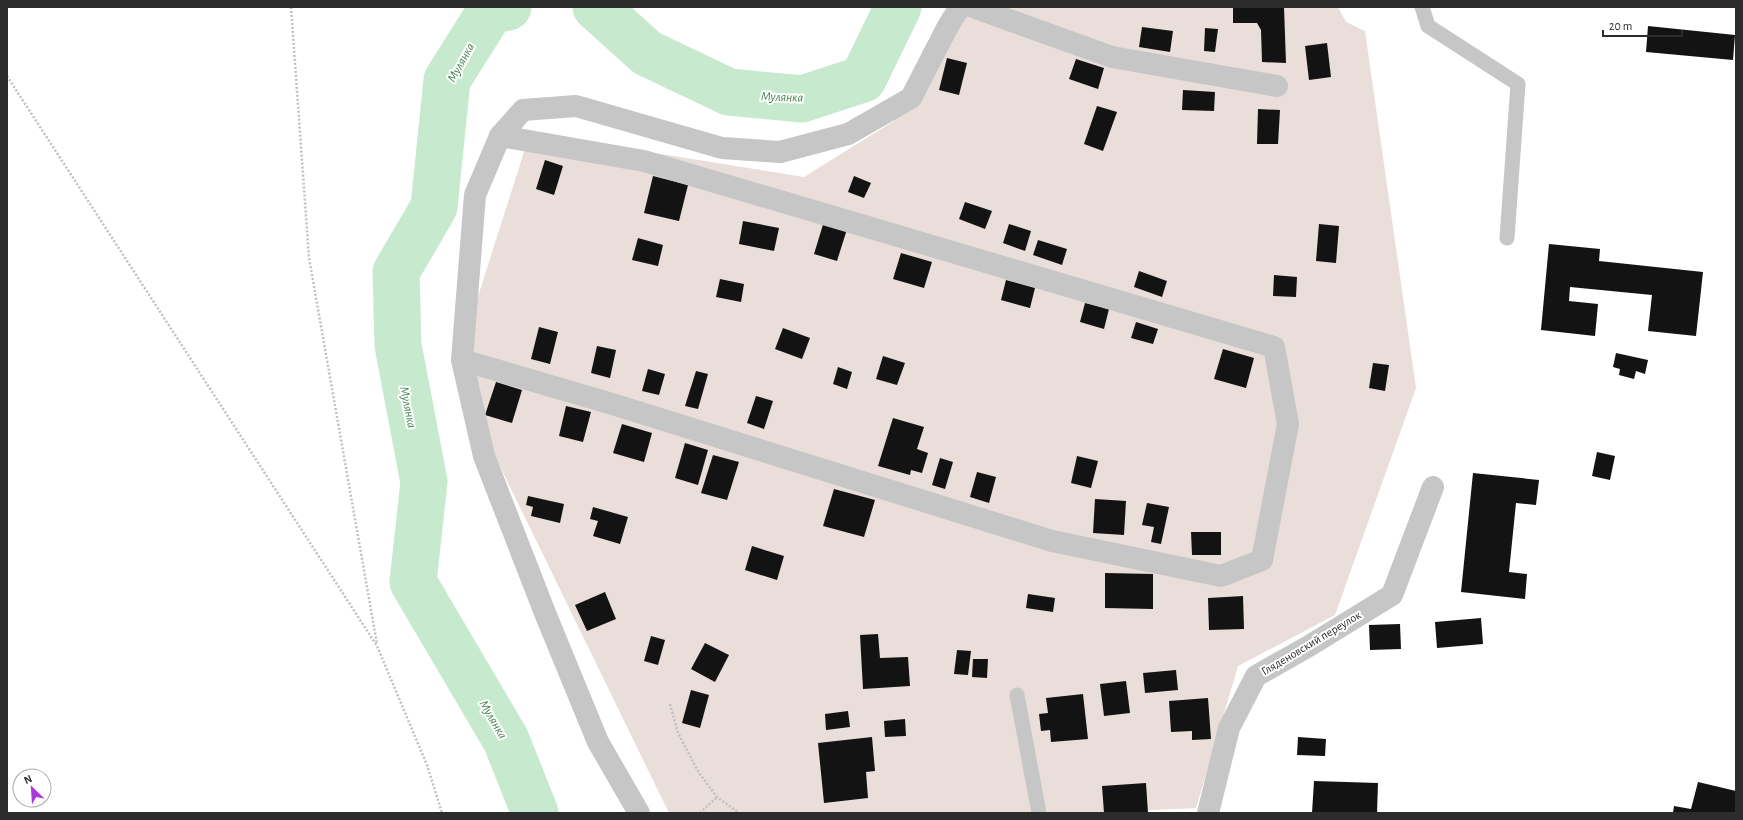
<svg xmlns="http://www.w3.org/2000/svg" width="1743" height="820" viewBox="0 0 1743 820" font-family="'Alegreya Sans',sans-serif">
  <rect width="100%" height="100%" fill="#fff"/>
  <polygon fill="#e9deda" points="952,7 1338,7 1346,22 1365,31 1416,388 1335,615 1238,666 1196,808 1088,813 669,813 454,372 530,133 804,177 894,121"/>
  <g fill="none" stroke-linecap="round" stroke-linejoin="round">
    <g stroke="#c7e9cd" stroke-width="47">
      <polyline points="508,7 491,10 447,80 434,207 396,272 398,345 424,482 413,582 506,740 535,813"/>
      <polyline points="596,7 647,53 729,92 802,99 863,79 898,7"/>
    </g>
  </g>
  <g fill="#131313">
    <polygon points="1233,7 1284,7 1286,63 1262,62 1261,30 1257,23 1233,23"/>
    <polygon points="1648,26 1735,35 1733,60 1646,52"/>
    <polygon points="1142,27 1173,31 1170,52 1139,47"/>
    <polygon points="1205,28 1218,29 1215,52 1204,51"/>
    <polygon points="1327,43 1331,77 1309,80 1305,46"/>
    <polygon points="947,58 967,63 959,95 939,90"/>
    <polygon points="1076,59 1104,68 1098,89 1069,79"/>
    <polygon points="1183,90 1215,92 1214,111 1182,110"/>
    <polygon points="1097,106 1117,112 1103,151 1084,144"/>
    <polygon points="1258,109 1280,110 1278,144 1257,144"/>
    <polygon points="545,160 563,166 554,195 536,189"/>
    <polygon points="653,176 688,185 679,221 644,213"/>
    <polygon points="854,176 871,183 864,198 848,192"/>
    <polygon points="965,202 992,211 985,229 959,219"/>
    <polygon points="825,218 848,226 837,261 814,254"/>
    <polygon points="743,221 779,228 774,251 739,244"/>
    <polygon points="1009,224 1031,231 1025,251 1003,243"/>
    <polygon points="1319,224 1339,226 1336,263 1316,261"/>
    <polygon points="638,238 663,245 658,266 632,260"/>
    <polygon points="1038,240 1067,249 1062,265 1033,255"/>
    <polygon points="1549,244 1600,249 1599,261 1703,272 1696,336 1648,331 1652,295 1570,287 1569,301 1598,304 1595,336 1541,330"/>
    <polygon points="901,253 932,262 924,288 893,279"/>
    <polygon points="1139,271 1167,281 1162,297 1134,287"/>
    <polygon points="1274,275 1297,277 1296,297 1273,296"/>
    <polygon points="720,279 744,284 741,302 716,297"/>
    <polygon points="1006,280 1035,288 1030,308 1001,300"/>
    <polygon points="1085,303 1109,309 1104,329 1080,322"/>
    <polygon points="1136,322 1158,329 1153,344 1131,338"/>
    <polygon points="539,327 558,332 550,364 531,359"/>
    <polygon points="783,328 810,338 802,359 775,349"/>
    <polygon points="597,346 616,350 610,378 591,373"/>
    <polygon points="1223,349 1254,358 1246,388 1214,379"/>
    <polygon points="1616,353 1648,360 1645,374 1636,371 1634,379 1619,375 1620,369 1613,367"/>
    <polygon points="883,356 905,363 897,385 876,379"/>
    <polygon points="1373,363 1389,365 1385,391 1369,388"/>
    <polygon points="838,367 852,372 847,389 833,384"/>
    <polygon points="648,369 665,374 659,395 642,391"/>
    <polygon points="696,371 708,374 698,409 685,406"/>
    <polygon points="496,382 522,390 512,423 485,415"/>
    <polygon points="756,396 773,401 764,429 747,423"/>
    <polygon points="566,406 591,412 583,442 559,436"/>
    <polygon points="893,418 924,427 917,449 928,453 922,473 911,470 910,475 878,466"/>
    <polygon points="622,424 652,433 644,462 613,453"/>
    <polygon points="685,443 708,450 698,485 675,478"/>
    <polygon points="1597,452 1615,456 1610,480 1592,476"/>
    <polygon points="713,455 739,462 727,500 701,493"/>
    <polygon points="1077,456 1098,461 1091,488 1071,483"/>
    <polygon points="940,458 953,462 945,489 932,485"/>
    <polygon points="977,472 996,477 989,503 970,497"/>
    <polygon points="1473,473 1539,480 1536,505 1516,503 1509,572 1527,574 1525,599 1461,592"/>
    <polygon points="834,489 875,500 864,537 823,526"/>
    <polygon points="528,496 564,504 560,523 531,516 533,507 526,505"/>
    <polygon points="1095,499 1126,501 1124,535 1093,533"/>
    <polygon points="1147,503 1169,507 1161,544 1151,542 1154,527 1142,525"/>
    <polygon points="593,507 628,517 620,544 593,536 598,521 590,519"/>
    <polygon points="1191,532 1221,532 1221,555 1192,555"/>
    <polygon points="752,546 784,556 777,580 745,570"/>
    <polygon points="1105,573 1153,574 1153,609 1105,608"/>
    <polygon points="605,592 616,619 587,631 575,605"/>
    <polygon points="1028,594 1055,598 1053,612 1026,608"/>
    <polygon points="1243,596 1244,629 1209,630 1208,598"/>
    <polygon points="1481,618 1483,644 1437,648 1435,622"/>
    <polygon points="1400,624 1401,649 1370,650 1369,625"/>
    <polygon points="878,634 880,658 908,657 910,686 863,689 860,635"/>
    <polygon points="651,636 665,640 658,665 644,661"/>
    <polygon points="705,643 729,655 715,682 691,669"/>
    <polygon points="957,650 971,651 968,675 954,674"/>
    <polygon points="973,659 988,659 987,678 972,677"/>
    <polygon points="1176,670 1178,690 1145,693 1143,673"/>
    <polygon points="1126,681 1130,713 1104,716 1100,684"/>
    <polygon points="691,690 709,695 700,728 682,723"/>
    <polygon points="1083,694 1088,739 1051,742 1050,730 1041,731 1039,714 1048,713 1046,698"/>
    <polygon points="1208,698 1211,739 1192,740 1192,731 1171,732 1169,701"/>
    <polygon points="848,711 850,727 826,730 825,714"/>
    <polygon points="905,719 906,736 885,737 884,721"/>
    <polygon points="872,737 875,771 866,772 868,798 824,803 818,743"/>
    <polygon points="1298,737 1326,739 1325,756 1297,755"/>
    <polygon points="1314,781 1378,783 1377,813 1312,813"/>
    <polygon points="1698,782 1736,791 1736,813 1673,813 1674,806 1691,809"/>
    <polygon points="1146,783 1148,813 1104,813 1102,786"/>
  </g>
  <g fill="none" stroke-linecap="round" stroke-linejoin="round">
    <g stroke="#c0c0c0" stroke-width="2.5" stroke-dasharray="2 2" stroke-linecap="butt">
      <polyline points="291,7 309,258 377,644"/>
      <polyline points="7,76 377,646 427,765 442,813"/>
      <polyline points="670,704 678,733 699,773 717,797 739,813"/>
      <polyline points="700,813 717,797"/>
    </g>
    <g stroke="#c6c6c6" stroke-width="15">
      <polyline points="1422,7 1428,26 1518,84 1507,238"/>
      <polyline points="1017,695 1039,813"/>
    </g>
    <g stroke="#c6c6c6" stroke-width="22">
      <polyline points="973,7 1112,57 1277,86"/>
      <polyline points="462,360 609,403 1052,541 1221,576 1262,560 1288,424 1274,347 644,161 500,136"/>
      <polyline points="639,813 598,742 545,613 484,456 462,360 475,195 500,136 523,110 576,106 722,148 780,152 848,134 911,98 948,26 960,7"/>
      <polyline points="1208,813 1229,728 1256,676 1309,646 1392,595 1433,487"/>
    </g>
  </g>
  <g text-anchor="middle" stroke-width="4" stroke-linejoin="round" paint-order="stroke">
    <g font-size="12" fill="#2c2c2c" stroke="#fff">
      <text transform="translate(1311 643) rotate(-31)" y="4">Гляденовский переулок</text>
    </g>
    <g font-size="13" font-style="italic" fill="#3e8349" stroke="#fff">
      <text transform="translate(460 62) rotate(-61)" y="5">Мулянка</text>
      <text transform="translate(782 96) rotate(2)" y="5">Мулянка</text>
      <text transform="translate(409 407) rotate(79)" y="5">Мулянка</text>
      <text transform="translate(494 719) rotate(60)" y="5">Мулянка</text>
    </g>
  </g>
  <rect width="1743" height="820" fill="none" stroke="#2c2c2c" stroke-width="16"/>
  <g transform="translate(32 788) rotate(335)"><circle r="19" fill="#ffffff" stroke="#ababab"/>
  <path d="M0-3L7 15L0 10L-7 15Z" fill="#ab38da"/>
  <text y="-6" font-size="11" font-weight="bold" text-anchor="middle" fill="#2c2c2c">N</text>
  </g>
  <path d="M1603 30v6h79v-6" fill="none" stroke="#2c2c2c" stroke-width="2"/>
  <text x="1609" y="30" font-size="12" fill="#2c2c2c" stroke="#ffffff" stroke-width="3" paint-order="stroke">20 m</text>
</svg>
